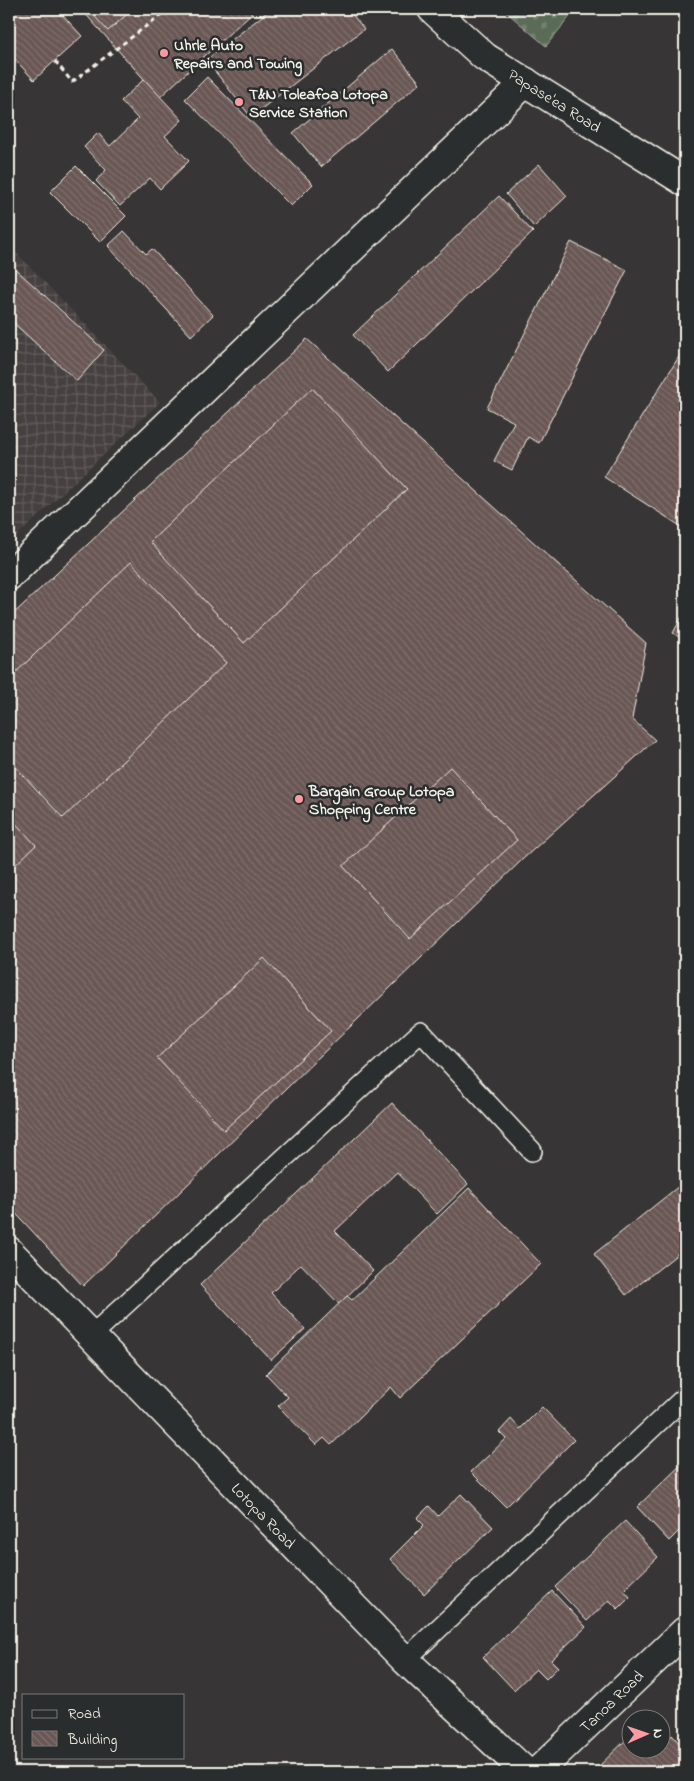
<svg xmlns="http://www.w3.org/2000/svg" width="694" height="1781" viewBox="0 0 694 1781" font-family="'Indie Flower',sans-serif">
  <defs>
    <pattern id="industrial-grid" width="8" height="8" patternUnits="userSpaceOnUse" patternTransform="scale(1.25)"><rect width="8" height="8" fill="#463f3f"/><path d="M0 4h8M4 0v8" fill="none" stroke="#615b5b"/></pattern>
    <pattern id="cemetery-stones" width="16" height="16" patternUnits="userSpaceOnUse" patternTransform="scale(1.25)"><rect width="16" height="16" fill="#5a6c56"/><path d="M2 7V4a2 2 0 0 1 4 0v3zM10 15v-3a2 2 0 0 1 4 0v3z" fill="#72816e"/></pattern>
    <pattern id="building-back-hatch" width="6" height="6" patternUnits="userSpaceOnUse" patternTransform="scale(1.25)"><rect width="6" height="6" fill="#695754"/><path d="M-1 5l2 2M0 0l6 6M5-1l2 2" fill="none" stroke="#7f706d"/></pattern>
  </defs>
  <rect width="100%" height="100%" fill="#373536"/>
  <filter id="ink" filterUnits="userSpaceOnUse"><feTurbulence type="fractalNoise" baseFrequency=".02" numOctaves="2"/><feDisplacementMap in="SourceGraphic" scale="10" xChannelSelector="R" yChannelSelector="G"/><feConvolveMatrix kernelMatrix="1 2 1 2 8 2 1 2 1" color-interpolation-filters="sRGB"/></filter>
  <g filter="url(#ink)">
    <polygon fill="url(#industrial-grid)" points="9,245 160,402 16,537 9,529"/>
    <polygon fill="url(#cemetery-stones)" stroke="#a7ae9f" points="503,9 576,9 546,46"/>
    <g fill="url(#building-back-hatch)" stroke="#f4f1e8">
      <polygon points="14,9 57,9 82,36 34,80 9,53 9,13"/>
      <polygon points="81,9 256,9 160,97"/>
      <polygon points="88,9 133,9 108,31"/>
      <polygon points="271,9 348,9 364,29 251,117 206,60"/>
      <polygon points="392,49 420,83 321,167 293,133"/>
      <polygon points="207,77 313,184 291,206 185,99"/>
      <polygon points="144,79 182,120 165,136 189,161 160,189 150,178 120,206 96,181 106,170 84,147 98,133 110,146 138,119 121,101"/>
      <polygon points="539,164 567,196 534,227 506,194"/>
      <polygon points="76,166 126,216 100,242 50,192"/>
      <polygon points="499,196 533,232 388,372 353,335"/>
      <polygon points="124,231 146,254 152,249 213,315 191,336 108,246"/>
      <polygon points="571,242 627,270 539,443 528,437 512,470 494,461 514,422 487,408"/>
      <polygon points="9,263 104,350 77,381 9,319"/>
      <polygon points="307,339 646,643 632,719 655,740 524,858 83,1286 9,1206 9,618"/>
      <polygon points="685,347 685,444 678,456 685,461 685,529 604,477"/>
      <polygon points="312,388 407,489 244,643 150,542"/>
      <polygon points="131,562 226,663 63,818 9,760 9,679"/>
      <polygon points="685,611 685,641 673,633"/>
      <polygon points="450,767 517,840 410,939 343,866"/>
      <polygon points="9,816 36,845 9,871"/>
      <polygon points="264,958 331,1031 224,1130 157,1058"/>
      <polygon points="392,1103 468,1184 437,1214 397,1172 335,1231 373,1271 339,1304 301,1264 271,1293 305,1329 271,1360 200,1285"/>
      <polygon points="679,1186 685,1194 685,1248 626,1295 594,1254"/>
      <polygon points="469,1188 541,1264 400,1398 391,1387 331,1445 324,1438 316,1445 278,1406 288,1397 266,1374 347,1296 352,1300"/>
      <polygon points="542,1407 574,1440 506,1507 471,1472 506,1439 499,1432 511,1419 520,1429"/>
      <polygon points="685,1461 685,1525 669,1541 637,1507"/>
      <polygon points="461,1494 493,1527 424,1594 390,1559 424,1525 417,1518 429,1506 438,1516"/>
      <polygon points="625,1521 658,1557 624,1590 630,1597 618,1609 609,1600 587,1621 555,1587"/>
      <polygon points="552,1591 586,1627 551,1660 558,1667 546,1679 536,1669 514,1690 483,1657"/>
      <polygon points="632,1734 632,1748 650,1748 654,1753 658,1748 662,1748 662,1746 672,1735 685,1749 685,1772 596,1772 594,1771"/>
    </g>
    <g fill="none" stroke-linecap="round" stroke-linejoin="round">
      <defs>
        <g id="lane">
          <polyline points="91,1336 421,1032 532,1151"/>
          <polyline points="405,1660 685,1397"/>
        </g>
        <polyline id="street" points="537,1772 685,1631"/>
        <g id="secondary">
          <polyline points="432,9 485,57 685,182"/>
          <polyline points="9,576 526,82"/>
          <polyline points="9,1251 405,1660 526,1772"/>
        </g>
      </defs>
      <use href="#lane" stroke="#f4f1e8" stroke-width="22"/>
      <use href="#street" stroke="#f4f1e8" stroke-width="31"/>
      <use href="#secondary" stroke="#f4f1e8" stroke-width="31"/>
      <polyline stroke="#f4f1e8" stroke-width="3" stroke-dasharray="5 4" stroke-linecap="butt" points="55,61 72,82 169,9"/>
      <use href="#lane" stroke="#2a2d2e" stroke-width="19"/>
      <use href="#street" stroke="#2a2d2e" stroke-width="28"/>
      <use href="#secondary" stroke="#2a2d2e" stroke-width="28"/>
    </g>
  </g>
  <g fill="#ff9aa2" stroke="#2a2d2e" stroke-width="2">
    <circle cx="164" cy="53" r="5"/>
    <circle cx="239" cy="102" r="5"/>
    <circle cx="299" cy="799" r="5"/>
  </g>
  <g text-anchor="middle" stroke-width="5" stroke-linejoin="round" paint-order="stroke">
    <g font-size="16" font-weight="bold" fill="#f4f1e8" stroke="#2a2d2e" text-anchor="start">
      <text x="174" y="50">Uhrle Auto<tspan x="174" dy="18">Repairs and Towing</tspan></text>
      <text x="249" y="99">T&amp;N Toleafoa Lotopa<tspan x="249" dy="18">Service Station</tspan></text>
      <text x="309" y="796">Bargain Group Lotopa<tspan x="309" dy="18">Shopping Centre</tspan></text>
    </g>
    <g font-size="16" fill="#f4f1e8" stroke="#2a2d2e">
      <text transform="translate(555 100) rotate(32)" y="6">Papase'ea Road</text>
      <text transform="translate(264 1515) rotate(46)" y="6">Lotopa Road</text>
      <text transform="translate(611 1701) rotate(-44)" y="6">Tanoa Road</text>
    </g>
  </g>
  <rect width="694" height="1781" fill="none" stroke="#2a2d2e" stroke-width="30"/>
  <rect x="15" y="15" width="664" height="1751" fill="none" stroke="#f4f1e8" stroke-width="2" filter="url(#ink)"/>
  <rect x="22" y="1694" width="162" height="65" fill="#2a2d2e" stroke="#7b7b78"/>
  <rect x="32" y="1710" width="25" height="8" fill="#2a2d2e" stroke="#7b7b78"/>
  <text x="68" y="1718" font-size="15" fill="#f4f1e8">Road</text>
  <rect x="32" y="1731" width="25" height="15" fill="url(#building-back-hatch)" stroke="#7b7b78"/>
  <text x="68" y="1744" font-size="15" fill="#f4f1e8">Building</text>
  <g transform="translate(646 1734) rotate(88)"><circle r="24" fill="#2a2d2e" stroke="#7b7b78"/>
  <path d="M0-4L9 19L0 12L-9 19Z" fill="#ff9aa2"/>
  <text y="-8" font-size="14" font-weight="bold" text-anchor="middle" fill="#f4f1e8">N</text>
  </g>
</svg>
